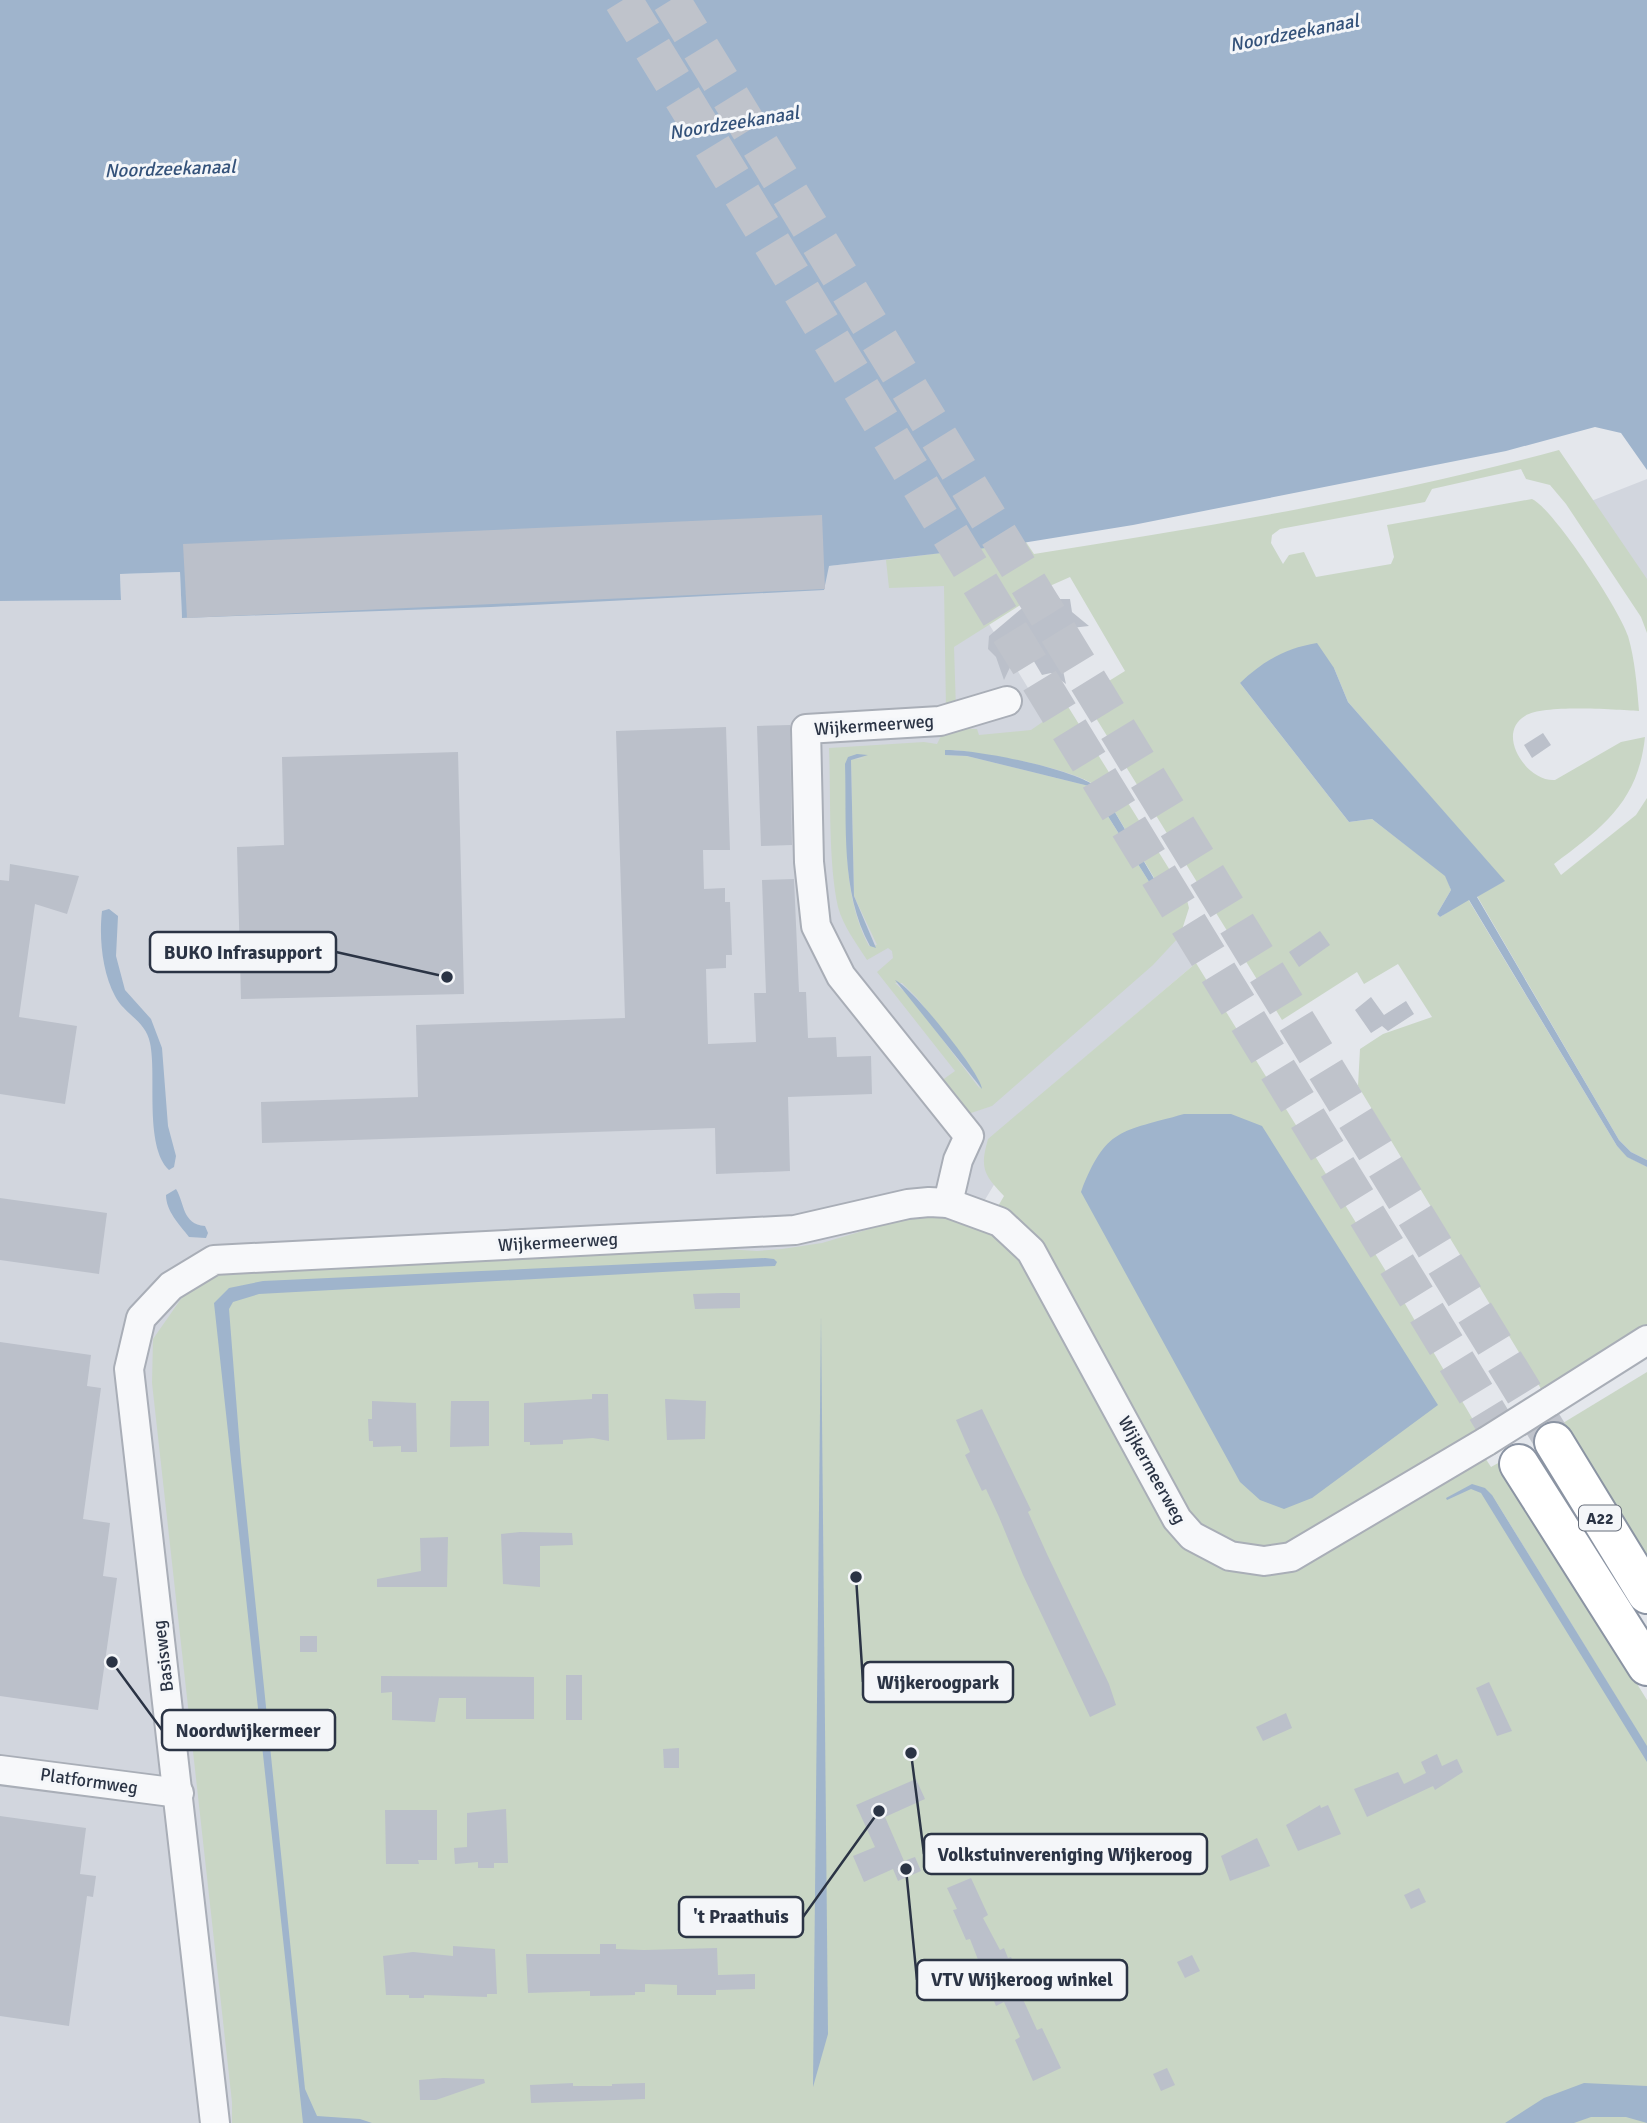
<svg xmlns="http://www.w3.org/2000/svg" width="1647" height="2123" viewBox="0 0 1647 2123" font-family="Signika,sans-serif">
  <rect width="100%" height="100%" fill="#e4e7ec"/>
  <g fill="#d2d6de">
    <polygon points="1647,479 1647,597 1586,503"/>
    <polygon points="945,552 1196,963 1055,1083 962,1238 286,2123 0,2123 0,601 121,600 120,574 180,572 182,618 829,566"/>
  </g>
  <g fill="#c9d6c5" fill-rule="evenodd">
    <path d="M1559,450l88,129v54l-6,-16 -75,-113 -16,-19 -24,-6 -5,-10 -89,20 -7,13 -145,27 -8,6 -1,8 12,21 6,-9 15,-3 12,25 75,-13 3,-7 -7,-32 145,-26c21,9 89,113 96,137 7,24 9,50 11,75 -24,-1 -95,-7 -114,5 -30,18 2,66 30,64l66,-38 24,-5c-7,65 -42,90 -91,127l7,11 75,-60 11,-17v362l-16,-8 -12,-12 -142,-244 27,-15 -156,-179 -14,-34 -94,15 109,139 23,-3 74,57 5,14 -14,24 3,3 28,-18 149,247 11,11 19,10v158l-104,67 -185,-306 2,-37 23,-15 49,-17 -34,-53 -34,20 -7,-12 -75,48 -199,-323 42,-26 -55,-94 -18,8 -98,62 2,63h-10l-2,-124 -55,2 -3,-28 140,-18 8,12c176,-28 353,-57 525,-104z"/>
    <path d="M1067,705l119,191 3,12 -9,28 -27,29 -161,141 -27,9 -24,-34 14,-10 -78,-99 16,-14 -1,-7 -4,-3 -21,12c-10,-16 -24,-34 -29,-53 -10,-46 -7,-111 -9,-159l95,-6 13,2 8,-16 32,1 2,6 52,-5zM955,750c33,5 128,18 148,42l66,111 -5,2 -6,-9 -69,-110 -122,-30 -22,-1zM848,757l18,1 -15,1 3,137 23,49 -8,1c-30,-57 -21,-126 -21,-189zM895,983h7l15,15 58,76 5,15 -69,-91z"/>
    <path d="M1196,963l191,310 92,157 -8,6 20,31 9,-5 147,238v47l-155,-252 155,261v367h-1415v-21l-80,-719 1,-44 30,-43 13,-15 34,-13 464,-21 63,4 25,-2 40,-6 78,-23 53,-4 31,14 20,-34c-21,-22 -24,-28 -16,-57z"/>
    <polygon points="1647,1372 1647,1567 1563,1423"/>
  </g>
  <g fill="#9fb4cc">
    <polygon points="0,0 1647,0 1647,470 1621,433 1595,427 1506,451 1133,525 1003,546 829,566 824,590 491,607 182,618 180,572 120,574 121,600 0,601"/>
    <path d="M1317,643l17,25 14,34 157,179 -28,16 142,243 12,12 16,8v7l-20,-10 -10,-11 -148,-246 -29,17 -3,-3 14,-24 -6,-14 -73,-57 -23,3 -109,-139c23,-22 46,-35 77,-40z"/>
    <path d="M945,750c30,-1 140,20 158,42l66,112 -4,1 -7,-9 -69,-110 -122,-30 -22,-1z"/>
    <path d="M857,754l11,1 -17,5 3,136 22,52 -6,-2c-30,-55 -23,-121 -25,-182l3,-7z"/>
    <path d="M109,909l9,7 -2,40 9,34 26,29 11,29 6,78 8,30 -2,11 -5,3c-25,-24 -12,-95 -19,-127 -4,-22 -26,-29 -35,-47 -13,-24 -16,-59 -13,-85z"/>
    <path d="M895,980c17,7 85,92 87,109z"/>
    <path d="M1184,1114h47l31,12 176,279 -126,93 -28,11 -24,-9 -20,-18 -159,-290c25,-65 40,-60 103,-78z"/>
    <path d="M176,1189c9,15 6,35 29,37l3,7 -2,5 -17,-1c-10,-13 -23,-26 -23,-42z"/>
    <polygon points="765,1258 774,1259 777,1262 775,1266 754,1267 259,1294 233,1302 229,1309 241,1462 305,2089 317,2116 360,2119 372,2123 303,2123 214,1303 229,1288 263,1281"/>
    <polygon points="821,1315 828,2034 813,2087"/>
    <polygon points="1472,1484 1485,1488 1492,1495 1647,1746 1647,1762 1481,1493 1471,1489 1447,1500 1446,1498"/>
    <polygon points="1584,2083 1647,2086 1647,2123 1626,2117 1591,2117 1574,2123 1505,2123 1544,2098"/>
  </g>
  <g fill="#bbc0ca">
    <polygon points="822,515 825,589 187,618 183,544"/>
    <polygon points="1057,595 1060,599 1070,599 1072,612 1089,626 1071,628 1057,643 1068,660 1062,666 1066,684 1051,673 1042,675 1032,658 1012,663 1004,680 996,657 988,649 989,636 1021,609"/>
    <polygon points="790,725 792,845 761,846 757,726"/>
    <polygon points="726,727 730,850 703,850 704,889 725,888 725,902 730,902 732,955 726,955 726,968 706,969 708,1044 756,1042 754,993 766,993 762,880 794,879 799,992 806,992 808,1038 836,1037 837,1057 871,1056 872,1094 788,1097 790,1171 716,1174 715,1128 262,1143 261,1102 418,1097 416,1025 625,1018 616,731"/>
    <polygon points="1543,733 1551,745 1532,758 1524,745"/>
    <polygon points="458,752 464,994 241,999 237,847 284,845 282,757"/>
    <polygon points="10,864 79,876 67,914 35,904 19,1017 77,1026 65,1104 0,1094 0,880 9,881"/>
    <polygon points="1320,931 1330,945 1299,967 1289,952"/>
    <polygon points="1371,997 1384,1015 1406,1001 1414,1014 1388,1031 1382,1026 1371,1033 1355,1010"/>
    <polygon points="0,1198 107,1213 99,1274 0,1260"/>
    <polygon points="723,1293 740,1293 740,1308 695,1309 693,1294"/>
    <polygon points="0,1342 91,1355 87,1386 101,1388 83,1519 110,1523 103,1576 117,1578 98,1710 0,1696"/>
    <polygon points="592,1394 608,1394 609,1441 593,1438 563,1440 563,1444 530,1445 530,1442 524,1442 524,1403 592,1399"/>
    <polygon points="665,1399 706,1401 705,1439 667,1440"/>
    <polygon points="372,1401 416,1403 417,1452 401,1452 401,1446 373,1447 373,1441 369,1441 368,1419 372,1419"/>
    <polygon points="451,1401 489,1401 489,1446 450,1447"/>
    <polygon points="982,1409 1031,1510 1028,1512 1047,1554 1109,1684 1116,1705 1090,1717 1023,1575 999,1517 986,1489 982,1491 965,1455 970,1452 956,1420"/>
    <polygon points="520,1532 572,1533 573,1545 540,1546 540,1587 503,1584 501,1534"/>
    <polygon points="448,1537 447,1587 377,1587 377,1579 421,1571 420,1538"/>
    <rect x="300" y="1636" width="17" height="16"/>
    <rect x="566" y="1675" width="16" height="45"/>
    <polygon points="381,1676 534,1677 534,1719 466,1719 466,1698 439,1698 435,1722 392,1720 392,1692 381,1693"/>
    <polygon points="1489,1682 1512,1731 1497,1736 1476,1688"/>
    <polygon points="1286,1713 1292,1728 1263,1741 1256,1727"/>
    <polygon points="679,1748 679,1768 664,1768 663,1749"/>
    <polygon points="1437,1754 1442,1766 1457,1759 1463,1772 1435,1790 1433,1786 1367,1817 1354,1789 1398,1772 1404,1784 1426,1773 1421,1762"/>
    <polygon points="916,1779 925,1799 885,1817 904,1861 915,1857 921,1871 898,1881 893,1869 864,1882 853,1856 875,1847 856,1805"/>
    <polygon points="1320,1805 1321,1808 1328,1805 1341,1834 1298,1851 1286,1825"/>
    <polygon points="506,1809 508,1863 494,1863 494,1868 478,1868 478,1862 455,1864 454,1848 467,1847 467,1813"/>
    <polygon points="385,1810 437,1810 437,1860 418,1860 419,1864 386,1864"/>
    <polygon points="0,1816 86,1828 80,1874 96,1876 93,1897 87,1896 69,2026 0,2016"/>
    <polygon points="1257,1838 1270,1866 1230,1881 1221,1856"/>
    <polygon points="971,1878 988,1915 983,1918 1000,1950 1004,1948 1008,1958 1011,1957 1027,1993 1021,1995 1037,2030 1042,2028 1061,2068 1033,2081 1015,2040 1020,2037 1004,2002 996,2006 970,1939 966,1940 953,1910 957,1909 947,1888"/>
    <polygon points="1419,1888 1426,1902 1411,1909 1404,1895"/>
    <polygon points="600,1944 616,1944 616,1949 644,1950 717,1948 718,1975 755,1974 755,1989 716,1990 716,1995 677,1995 677,1985 645,1984 645,1992 635,1992 635,1995 590,1996 590,1991 528,1993 526,1954 600,1954"/>
    <polygon points="453,1946 495,1949 497,1994 487,1994 487,1997 424,1995 424,1998 409,1998 409,1995 386,1995 383,1956 413,1952 453,1956"/>
    <polygon points="1192,1955 1200,1971 1185,1978 1177,1962"/>
    <polygon points="1167,2068 1175,2085 1161,2091 1153,2074"/>
    <polygon points="443,2078 484,2079 485,2083 436,2100 420,2100 419,2080"/>
    <polygon points="573,2083 573,2086 612,2086 612,2084 645,2083 645,2099 531,2103 530,2085"/>
  </g>
  <g fill="none" stroke-linecap="round" stroke-linejoin="round">
    <g stroke="#bfc3cb" stroke-width="38" stroke-dasharray="38 19" stroke-linecap="butt">
      <polyline points="623,0 1519,1464"/>
      <polyline points="671,0 1554,1442"/>
    </g>
    <defs>
      <g id="minor">
        <polyline points="948,1203 958,1160 969,1136 841,976 816,926 809,862 806,729 940,721 1007,701"/>
        <polyline points="1549,1402 1647,1340"/>
        <polyline points="0,1770 179,1793"/>
        <polyline points="215,2123 129,1369 141,1318 171,1286 214,1260 795,1230 908,1204 929,1202 948,1203 1000,1222 1031,1251 1177,1519 1192,1536 1230,1556 1264,1561 1291,1557 1487,1441"/>
      </g>
      <g id="highway">
        <polyline points="1554,1442 1647,1594"/>
        <polyline points="1519,1464 1647,1666"/>
      </g>
    </defs>
    <use href="#minor" stroke="#a9aeb7" stroke-width="32"/>
    <use href="#highway" stroke="#8b94a3" stroke-width="42"/>
    <use href="#minor" stroke="#f7f8fa" stroke-width="28"/>
    <use href="#highway" stroke="#fff" stroke-width="38"/>
    <defs>
      <polyline id="minor-bridge" points="1487,1441 1549,1402"/>
    </defs>
    <use href="#minor-bridge" stroke="#a9aeb7" stroke-width="32" stroke-linecap="butt"/>
    <use href="#minor-bridge" stroke="#f7f8fa" stroke-width="28"/>
  </g>
  <g text-anchor="middle" stroke-width="6" stroke-linejoin="round" paint-order="stroke">
    <rect fill="#f4f6f9" stroke="#676e7b" stroke-width="2" x="1579" y="1505.5" width="42" height="25" rx="5"/>
    <g font-size="16" font-weight="bold" fill="#2b3445">
      <text x="1600" y="1524">A22</text>
    </g>
    <g font-size="18" fill="#2b3445" stroke="#f4f6f9">
      <text transform="translate(874 725) rotate(-4)" y="6">Wijkermeerweg</text>
      <text transform="translate(558 1242) rotate(-3)" y="6">Wijkermeerweg</text>
      <text transform="translate(1152 1470) rotate(61)" y="6">Wijkermeerweg</text>
      <text transform="translate(163 1656) rotate(-97)" y="6">Basisweg</text>
      <text transform="translate(89 1781) rotate(8)" y="6">Platformweg</text>
    </g>
    <g font-size="19" font-style="italic" fill="#34527a" stroke="#f4f6f9">
      <text transform="translate(1294 32) rotate(-11)" y="7">Noordzeekanaal</text>
      <text transform="translate(734 122) rotate(-9)" y="7">Noordzeekanaal</text>
      <text transform="translate(170 168) rotate(-2)" y="7">Noordzeekanaal</text>
    </g>
  </g>
  <path fill="none" stroke="#2b3445" stroke-width="2.5" d="M447 977L336 952M856 1577L863 1682M112 1662L162 1730M911 1753L924 1854M879 1811L803 1917M906 1869L917 1980"/>
  <g fill="#2b3445" stroke="#f4f6f9" stroke-width="2.5">
    <circle cx="447" cy="977" r="7"/>
    <circle cx="856" cy="1577" r="7"/>
    <circle cx="112" cy="1662" r="7"/>
    <circle cx="911" cy="1753" r="7"/>
    <circle cx="879" cy="1811" r="7"/>
    <circle cx="906" cy="1869" r="7"/>
  </g>
  <g fill="#f4f6f9" stroke="#2b3445" stroke-width="2.5">
    <rect x="150" y="932" width="186" height="40" rx="7"/>
    <rect x="863" y="1662" width="150" height="40" rx="7"/>
    <rect x="162" y="1710" width="173" height="40" rx="7"/>
    <rect x="924" y="1834" width="283" height="40" rx="7"/>
    <rect x="679" y="1897" width="124" height="40" rx="7"/>
    <rect x="917" y="1960" width="210" height="40" rx="7"/>
  </g>
  <g font-size="19" text-anchor="middle" font-weight="bold" fill="#2b3445">
    <text x="243" y="959">BUKO Infrasupport</text>
    <text x="938" y="1689">Wijkeroogpark</text>
    <text x="248" y="1737">Noordwijkermeer</text>
    <text x="1065" y="1861">Volkstuinvereniging Wijkeroog</text>
    <text x="741" y="1923">'t Praathuis</text>
    <text x="1022" y="1986">VTV Wijkeroog winkel</text>
  </g>
</svg>
